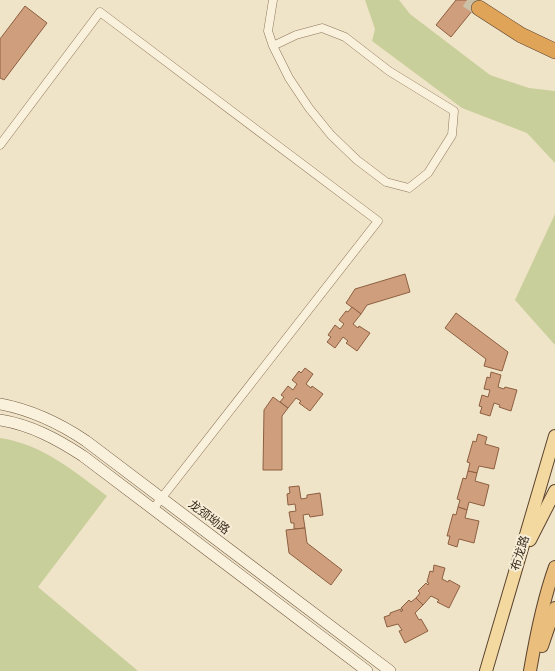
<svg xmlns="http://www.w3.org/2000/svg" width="555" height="671" viewBox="0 0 555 671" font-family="'IBM Plex Serif','Noto Sans SC',serif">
  <rect width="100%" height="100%" fill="#f0e4c8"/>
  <g fill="#c9cf9b">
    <polygon points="365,0 399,0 410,14 490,75 529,88 555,91 555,163 527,133 462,108 372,41 375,29"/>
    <polygon points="555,214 555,345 515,300"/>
    <path d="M0,438c42,6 74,33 107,58l-69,91 100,84h-138z"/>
  </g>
  <g fill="#cf9f7d" stroke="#8d5f41">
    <polygon points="456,0 481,0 451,37 436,25"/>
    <polygon points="25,6 47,23 4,80 0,78 0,39"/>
    <polygon points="405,274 410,292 367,305 361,314 346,303 355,289"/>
    <polygon points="352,307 361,314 353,324 358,328 359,326 370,333 357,351 346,343 348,341 343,337 335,348 327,342 331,337 328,335 335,325 340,329 344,324 339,320 346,311 348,312"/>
    <polygon points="456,313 508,352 502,371 484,366 486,359 445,328"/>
    <polygon points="305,368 313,374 306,384 311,388 312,386 323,394 310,411 299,403 301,401 296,398 288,408 280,402 284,397 281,395 288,386 293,390 297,384 292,380 299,371 301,373"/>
    <polygon points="491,372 501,375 498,387 504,389 505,387 517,390 511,411 499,407 500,405 494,403 490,416 480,413 482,407 479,406 482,395 488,397 490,390 484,389 487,377 490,378"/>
    <polygon points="273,397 288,408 282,416 282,470 263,470 264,410"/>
    <polygon points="478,434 487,437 485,444 499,448 494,469 479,466 477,473 468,471 470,463 467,462 473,441 476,442"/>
    <polygon points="468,471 477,473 475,481 489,485 484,506 469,502 467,510 458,507 460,500 457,499 463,478 466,479"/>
    <polygon points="299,486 301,499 307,498 307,495 320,493 323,515 310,517 309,514 303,515 305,528 294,529 294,523 291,523 289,512 296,511 295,504 288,505 287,494 290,493 289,487"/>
    <polygon points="458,507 467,510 465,518 479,521 474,543 459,539 457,547 448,544 450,536 447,536 453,514 456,515"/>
    <polygon points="305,528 307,543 342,570 331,585 289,553 286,530"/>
    <polygon points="434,565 445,568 442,579 448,582 449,580 460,586 449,608 437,602 439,600 431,596 423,605 416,598 420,593 418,591 426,583 428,585 429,583 427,582 430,571 433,572"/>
    <polygon points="416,598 423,605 415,613 419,620 421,619 428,631 405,643 399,631 402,630 398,624 387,627 384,617 390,615 390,613 401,609 401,612 403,610 401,608 409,600 411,602"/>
  </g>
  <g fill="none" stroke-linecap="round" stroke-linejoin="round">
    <polyline stroke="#ccc0a6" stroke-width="15" stroke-dasharray="15 8" stroke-linecap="butt" points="467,0 479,8"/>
    <defs>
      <g id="minor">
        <polyline points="273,46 296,35 322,28 345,37 389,71 454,111 452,135 428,173 409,188 386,182 357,160 331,135 309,108 289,78 273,46 268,31 273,0"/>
        <polyline points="0,145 100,12 378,221 153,509"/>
      </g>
      <g id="secondary">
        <path d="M0,404c32,6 59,19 86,37l304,230"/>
        <path d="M0,420c31,5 57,19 83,36l284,215"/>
      </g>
      <g id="primary">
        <polyline points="530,540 555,491"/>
        <polyline points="486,671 555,436"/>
      </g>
      <g id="trunk">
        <polyline points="542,646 555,608"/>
        <path d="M530,671c6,-35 13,-71 25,-104"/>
      </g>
      <polyline id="motorway" points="479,8 521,35 555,51"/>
    </defs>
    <use href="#minor" stroke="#8d765c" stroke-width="9"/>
    <use href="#secondary" stroke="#6f573f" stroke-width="12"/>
    <use href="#primary" stroke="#5b4430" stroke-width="14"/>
    <use href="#trunk" stroke="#5b4430" stroke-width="14"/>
    <use href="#motorway" stroke="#5b4430" stroke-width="16"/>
    <use href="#minor" stroke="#faf1dc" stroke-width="8"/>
    <use href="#secondary" stroke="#faf1dc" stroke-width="11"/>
    <use href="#primary" stroke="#f3d9a0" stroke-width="12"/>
    <use href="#trunk" stroke="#eabe7c" stroke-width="12"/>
    <use href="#motorway" stroke="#e0a458" stroke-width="15"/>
  </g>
  <g text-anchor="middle" stroke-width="4" stroke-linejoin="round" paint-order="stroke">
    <g font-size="12" fill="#3d2e20" stroke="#f7eed8">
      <text transform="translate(209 517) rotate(37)" y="4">龙颈坳路</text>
      <text transform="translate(520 553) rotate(-73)" y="4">布龙路</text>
    </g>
  </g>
</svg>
